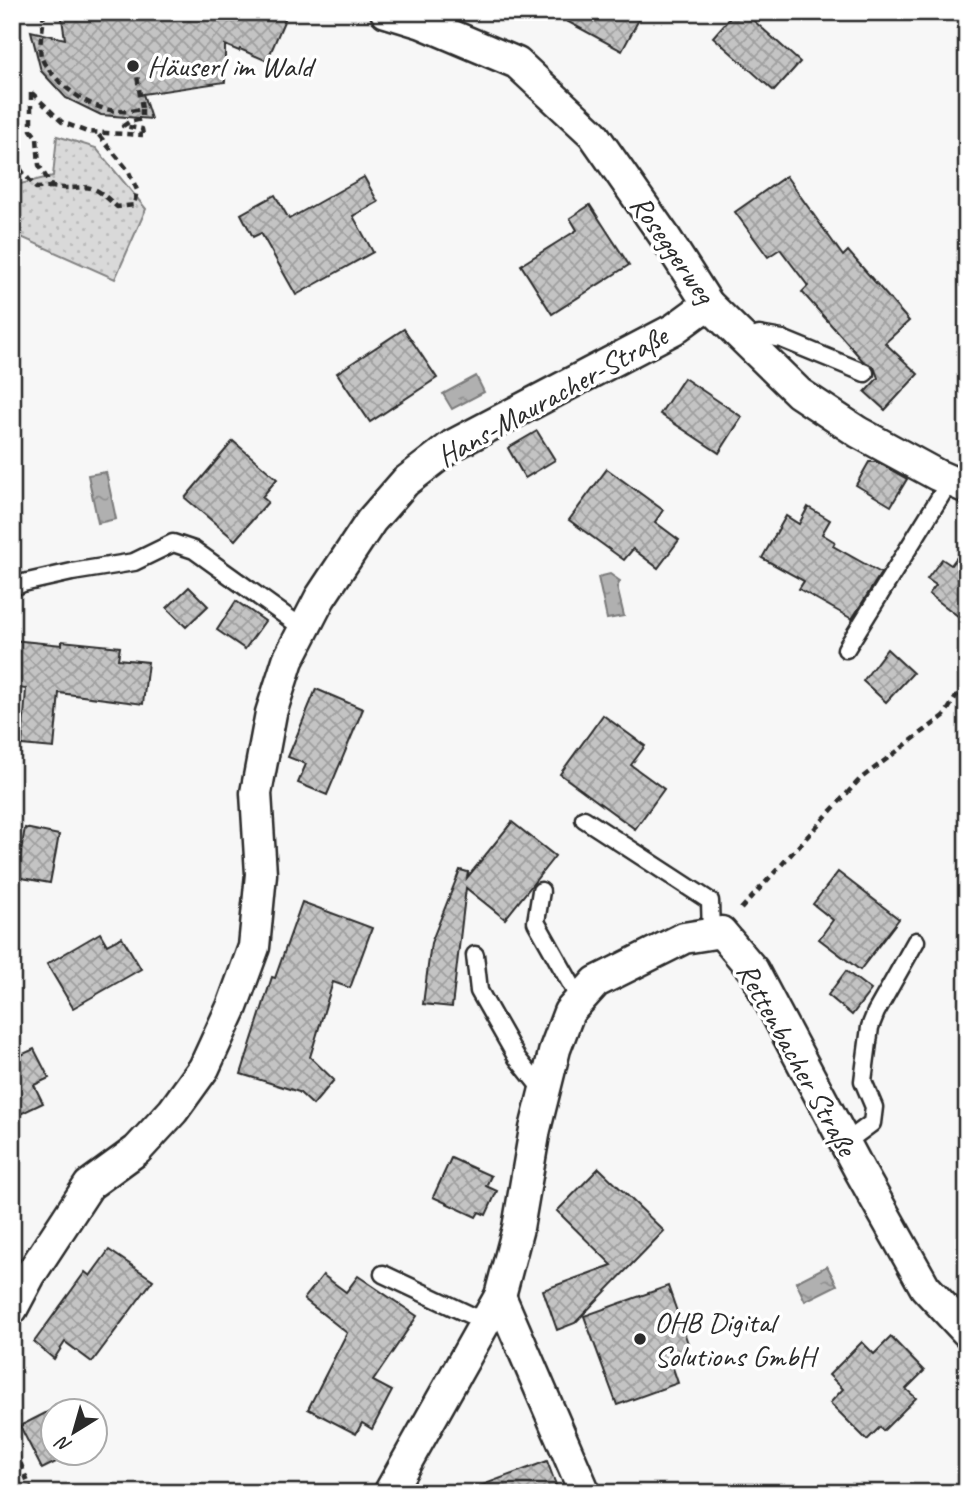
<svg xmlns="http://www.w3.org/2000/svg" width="979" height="1505" viewBox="0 0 979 1505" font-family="Caveat,sans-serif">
  <defs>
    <pattern id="park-dots" width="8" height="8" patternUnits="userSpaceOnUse" patternTransform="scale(1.75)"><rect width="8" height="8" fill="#d9d9d9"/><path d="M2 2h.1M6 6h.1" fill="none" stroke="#bababa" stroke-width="1.8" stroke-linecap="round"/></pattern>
    <pattern id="water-ripples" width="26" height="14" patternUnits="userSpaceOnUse" patternTransform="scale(1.75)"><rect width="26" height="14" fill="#b0b0b0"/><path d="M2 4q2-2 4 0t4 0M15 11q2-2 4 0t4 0" fill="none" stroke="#8f8f8f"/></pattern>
    <pattern id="building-cross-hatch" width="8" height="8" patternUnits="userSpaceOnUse" patternTransform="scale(1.75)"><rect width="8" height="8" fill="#c4c4c4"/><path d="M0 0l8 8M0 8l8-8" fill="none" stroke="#9f9f9f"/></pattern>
  </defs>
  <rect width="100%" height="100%" fill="#f7f7f7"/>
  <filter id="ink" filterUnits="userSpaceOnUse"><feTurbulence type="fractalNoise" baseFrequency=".0143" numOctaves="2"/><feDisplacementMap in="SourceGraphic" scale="14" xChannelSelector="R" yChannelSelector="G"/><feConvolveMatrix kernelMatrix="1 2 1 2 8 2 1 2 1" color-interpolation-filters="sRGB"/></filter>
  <g filter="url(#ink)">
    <polygon fill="url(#park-dots)" stroke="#828282" stroke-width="2" points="57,136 96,148 146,209 115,279 12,233 16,185 53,176"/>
    <g fill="url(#water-ripples)" stroke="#7b7b7b" stroke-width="2">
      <polygon points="476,376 484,392 452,409 443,394"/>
      <polygon points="106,472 116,519 98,523 88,475"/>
      <polygon points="610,574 620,581 617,587 624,616 607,619 598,577"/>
      <polygon points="827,1266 837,1285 805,1301 796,1282"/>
    </g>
    <g fill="url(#building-cross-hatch)" stroke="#2b2b2b" stroke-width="2">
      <polygon points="61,12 288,12 267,61 240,49 239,51 225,45 225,82 143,94 151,119 101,115 66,98 41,71 31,31 65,39"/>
      <polygon points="550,12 643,12 622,51"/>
      <polygon points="735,12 744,12 800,62 774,91 713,37"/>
      <polygon points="786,176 843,256 848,251 909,321 885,343 918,374 885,410 865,392 878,378 874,367 863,361 802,292 808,286 780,249 768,257 735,212"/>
      <polygon points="364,177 378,202 353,216 373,252 296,295 261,233 253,237 241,214 275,195 289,219"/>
      <polygon points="590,205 629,265 552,314 521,265 577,230 570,218"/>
      <polygon points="404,329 437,378 370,422 337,373"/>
      <polygon points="684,378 742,417 719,453 660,414"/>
      <polygon points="537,431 555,460 525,478 508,448"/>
      <polygon points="233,441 277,479 262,497 268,502 235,540 185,498"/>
      <polygon points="869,462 877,462 907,479 891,506 856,485"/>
      <polygon points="607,469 663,510 655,522 679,540 658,568 633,549 624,560 569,520"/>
      <polygon points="808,507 830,520 822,534 835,542 833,546 881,573 852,619 799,589 804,581 762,558 786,516 799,524"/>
      <polygon points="967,544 967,623 929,594 936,585 927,579 942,559 951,565"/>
      <polygon points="189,587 208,606 186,627 167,608"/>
      <polygon points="236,601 265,621 245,649 217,630"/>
      <polygon points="12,640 62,645 62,641 120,647 118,659 148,662 143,704 59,693 54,748 22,745 26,689 12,687"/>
      <polygon points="887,649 913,673 886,702 863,681"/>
      <polygon points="316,689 363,709 327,795 298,783 306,764 288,757"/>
      <polygon points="603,715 645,746 631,765 664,789 635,829 560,774"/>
      <polygon points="512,822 555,856 505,919 466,888 452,1007 423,1004 431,943 460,870 468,872 467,878"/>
      <polygon points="25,828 59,835 50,883 16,877"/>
      <polygon points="838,872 899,919 860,970 819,939 833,920 813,904"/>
      <polygon points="302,902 372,928 350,988 333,982 310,1057 334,1080 313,1105 299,1092 241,1074 272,977 275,978"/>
      <polygon points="100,933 107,945 122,937 141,969 73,1008 47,964"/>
      <polygon points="846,971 871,990 852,1015 828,995"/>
      <polygon points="12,1043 19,1056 34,1049 49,1078 34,1085 43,1103 12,1118"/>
      <polygon points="451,1158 491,1176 486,1186 497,1191 486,1215 479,1212 476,1217 433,1197"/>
      <polygon points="599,1168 664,1231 575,1323 557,1330 543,1290 612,1265 557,1211"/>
      <polygon points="109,1250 153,1280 92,1362 65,1342 54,1359 34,1342 85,1272 90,1276"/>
      <polygon points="323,1275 346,1292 358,1276 417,1316 373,1381 392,1391 372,1429 362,1423 356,1434 308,1409 347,1333 304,1299"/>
      <polygon points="668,1286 690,1349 669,1356 678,1383 617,1405 584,1316"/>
      <polygon points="891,1337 924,1371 906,1389 916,1398 883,1431 880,1427 867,1440 830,1403 843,1389 829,1375 862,1342 874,1354"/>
      <polygon points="59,1406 61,1410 52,1410 52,1452 76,1452 42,1469 20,1426"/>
      <polygon points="547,1461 559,1493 470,1493 469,1490"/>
    </g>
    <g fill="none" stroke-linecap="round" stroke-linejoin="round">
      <defs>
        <g id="service">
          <polyline points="745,340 759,335 782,339 865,373"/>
          <polyline points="12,588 23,583 72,572 134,562 173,543 194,550 304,629"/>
          <polyline points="846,649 950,481"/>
          <polyline points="584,819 710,901 711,934"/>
          <polyline points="541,891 536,922 580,1000"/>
          <polyline points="475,955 479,991 517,1058 544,1092"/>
          <polyline points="845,1143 872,1123 874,1107 863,1081 870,1027 876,1012 916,941"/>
          <polyline points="383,1274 485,1322"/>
        </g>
        <g id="minor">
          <polyline points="386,12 422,23 517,63 593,134 665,237 708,304 799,393 858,432 937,475 967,488"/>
          <polyline points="500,1296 585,1493"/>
          <polyline points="12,1309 30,1275 89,1185 137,1150 173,1111 204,1068 232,1007 254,947 261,874 256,793 271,713 288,660 320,598 371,521 405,482 453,445 674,329 708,304"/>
          <polyline points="389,1493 500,1296 518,1228 535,1129 555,1049 569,1012 596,982 684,938 721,932 753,970 861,1173 925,1287 967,1332"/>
        </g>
      </defs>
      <use href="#service" stroke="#2b2b2b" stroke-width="21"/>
      <use href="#minor" stroke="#2b2b2b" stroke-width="35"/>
      <g stroke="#2b2b2b" stroke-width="4.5" stroke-dasharray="7 5" stroke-linecap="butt">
        <path d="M43,12c2,14 -5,30 -2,44 3,10 10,16 16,23 23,23 51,38 85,30l-6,-41"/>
        <path d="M31,93v37l6,8 2,27 13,22c37,5 33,-11 65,20l17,-2 3,-15 -9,-20 -31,-37"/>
        <polyline points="32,93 62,122 87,132 143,135"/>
        <polyline points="142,109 142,119 129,122 123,126 142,129 143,135"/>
        <polyline points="12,159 36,188 52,187"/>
        <polyline points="741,909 860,779 944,716 967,679"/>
        <polyline points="12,1406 19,1417"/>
        <polyline points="12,1441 32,1493"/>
      </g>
      <use href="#service" stroke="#fff" stroke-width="16"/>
      <use href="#minor" stroke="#fff" stroke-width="30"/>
    </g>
  </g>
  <g fill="#2b2b2b" stroke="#fff" stroke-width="2.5">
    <circle cx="133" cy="66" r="7"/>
    <circle cx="640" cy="1339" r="7"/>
  </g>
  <g text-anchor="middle" stroke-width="7" stroke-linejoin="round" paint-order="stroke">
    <g font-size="30" fill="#2b2b2b" stroke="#fff" text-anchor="start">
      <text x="147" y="76">Häuserl im Wald</text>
      <text x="654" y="1332">OHB Digital<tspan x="654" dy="34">Solutions GmbH</tspan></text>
    </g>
    <g font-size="30" fill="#2b2b2b" stroke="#fff">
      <text transform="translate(673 249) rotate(55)" y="10">Roseggerweg</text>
      <text transform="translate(552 396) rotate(-29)" y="10">Hans-Mauracher-Straße</text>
      <text transform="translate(797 1059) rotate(61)" y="10">Rettenbacher Straße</text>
    </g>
  </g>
  <rect width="979" height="1505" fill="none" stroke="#fff" stroke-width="42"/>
  <rect x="21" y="21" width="937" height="1463" fill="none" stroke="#2b2b2b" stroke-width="2.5" filter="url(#ink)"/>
  <g transform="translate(74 1432) rotate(217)"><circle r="33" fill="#ffffff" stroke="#aaaaaa" stroke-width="2"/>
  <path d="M0-5L12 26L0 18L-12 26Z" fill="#2b2b2b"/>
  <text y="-10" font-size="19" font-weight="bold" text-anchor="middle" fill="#2b2b2b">N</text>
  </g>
</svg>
